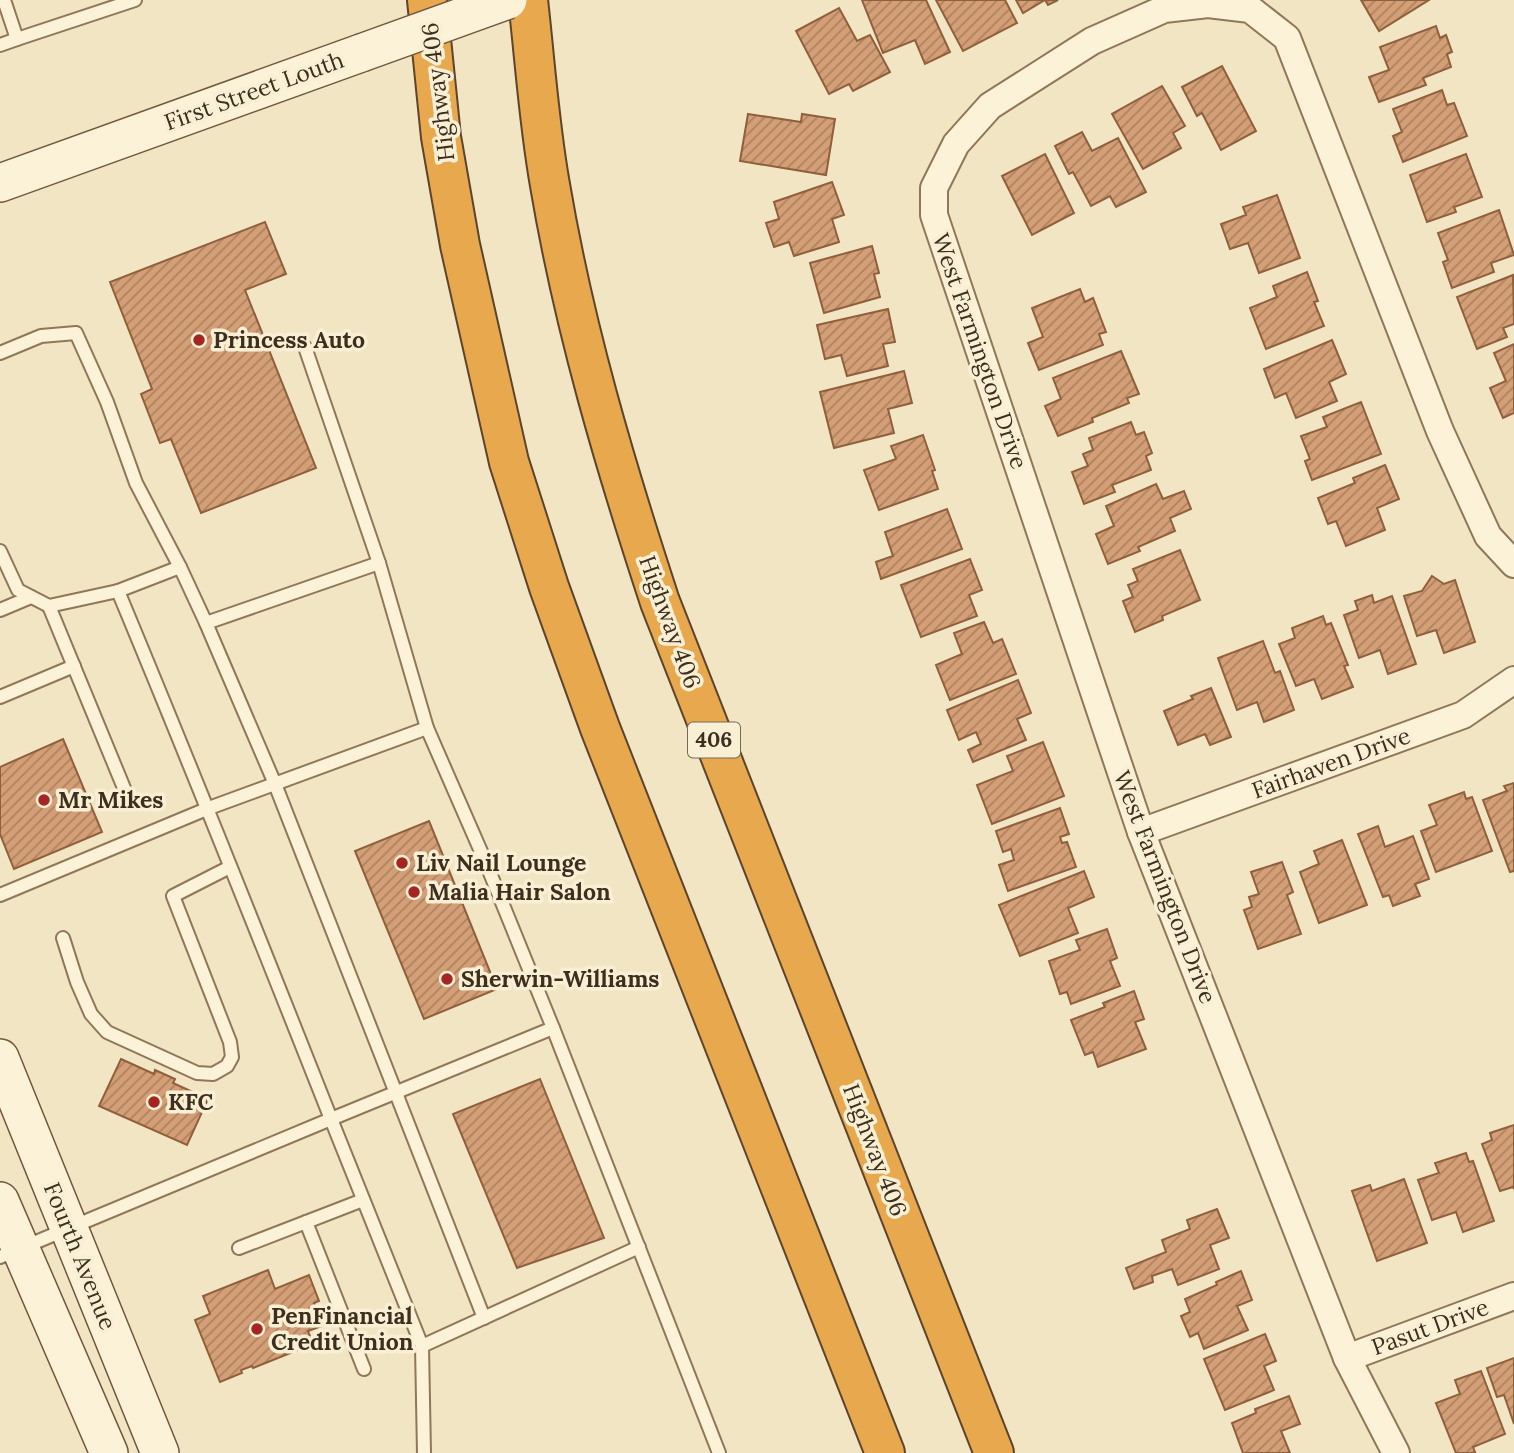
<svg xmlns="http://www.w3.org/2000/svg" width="1514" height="1453" viewBox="0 0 1514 1453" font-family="Lora,serif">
  <defs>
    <pattern id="building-hatch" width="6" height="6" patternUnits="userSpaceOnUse" patternTransform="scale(1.75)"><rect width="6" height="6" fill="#d49f76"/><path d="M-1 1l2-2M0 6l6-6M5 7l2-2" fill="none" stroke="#ad8260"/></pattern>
  </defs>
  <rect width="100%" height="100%" fill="#f2e5c4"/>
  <g fill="url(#building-hatch)" stroke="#905f3c" stroke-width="2">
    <polygon points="862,0 926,0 950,52 925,64 915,40 883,53"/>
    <polygon points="936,0 1005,0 1017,23 963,51"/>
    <polygon points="1016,0 1058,0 1048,5 1045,0 1023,13"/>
    <polygon points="1361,0 1429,0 1379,31"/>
    <polygon points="839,8 857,41 870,35 890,72 853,91 849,84 829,94 796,31"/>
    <polygon points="1436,26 1440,38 1446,35 1452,52 1447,54 1451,67 1423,78 1426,85 1379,102 1369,77 1389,70 1380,47"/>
    <polygon points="1222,66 1256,131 1221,150 1202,113 1197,116 1182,87"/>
    <polygon points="1162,86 1185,126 1173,133 1181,148 1143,169 1112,114"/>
    <polygon points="1442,90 1447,105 1454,103 1467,136 1403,162 1393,136 1402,132 1393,109"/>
    <polygon points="748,114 801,122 802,114 835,119 826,175 740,161"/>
    <polygon points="1082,132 1092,151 1118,138 1146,192 1116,207 1110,196 1091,206 1073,172 1069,174 1055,146"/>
    <polygon points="1045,154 1074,213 1032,235 1002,176"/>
    <polygon points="1466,154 1482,197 1454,207 1456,212 1427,222 1410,175"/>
    <polygon points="832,182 844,215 832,219 839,242 794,256 789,242 774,247 766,223 779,219 774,202"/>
    <polygon points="1277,195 1300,258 1259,273 1248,243 1230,249 1221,224 1246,215 1243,207"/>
    <polygon points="1499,210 1514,255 1491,263 1494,272 1452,288 1443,262 1448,260 1438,233"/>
    <polygon points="265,222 286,274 245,290 316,468 201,513 171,439 160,443 141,394 152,389 110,282"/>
    <polygon points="872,246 879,273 874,274 880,297 824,313 810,263"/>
    <polygon points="1307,272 1318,301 1314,302 1324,326 1266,349 1250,308 1277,297 1273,286"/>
    <polygon points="1513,275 1514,324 1503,328 1507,337 1477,349 1457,297"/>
    <polygon points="1080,289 1085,302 1093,298 1106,332 1099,334 1103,345 1039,370 1028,343 1043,337 1032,308"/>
    <polygon points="888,309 895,342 883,344 888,366 847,376 841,355 825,359 817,325"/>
    <polygon points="1332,340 1346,374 1329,382 1337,401 1296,418 1286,393 1275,398 1264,369"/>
    <polygon points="1514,344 1514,413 1503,418 1490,388 1506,381 1494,353"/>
    <polygon points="1121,351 1139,394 1127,398 1129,403 1092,418 1093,422 1058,436 1045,406 1061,399 1053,378"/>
    <polygon points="904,371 912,403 888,409 894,433 834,448 820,392"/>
    <polygon points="1361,402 1381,454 1312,480 1305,461 1310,459 1301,436 1327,427 1323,417"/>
    <polygon points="1131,422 1136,435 1144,432 1152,453 1146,456 1151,470 1112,485 1115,492 1084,504 1072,472 1088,466 1083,454 1093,450 1089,438"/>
    <polygon points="923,435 935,470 932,471 938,489 879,510 864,470 896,459 891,446"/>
    <polygon points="1385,465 1399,499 1377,508 1385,530 1346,546 1336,521 1328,524 1318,498 1355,483 1353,478"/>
    <polygon points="1156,484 1163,499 1184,491 1191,509 1170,518 1175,531 1138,547 1140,551 1108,564 1096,534 1114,526 1106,506"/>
    <polygon points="947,509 962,549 881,579 876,562 893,556 885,532"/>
    <polygon points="1180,550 1200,600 1162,616 1163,620 1135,632 1123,601 1133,597 1128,585 1138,581 1133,569"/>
    <polygon points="970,559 982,590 969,595 977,616 921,637 901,585"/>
    <polygon points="1432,576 1444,584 1455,580 1475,642 1444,653 1436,630 1417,636 1404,596 1422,591"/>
    <polygon points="1372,595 1374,603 1392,596 1416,664 1388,674 1380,650 1359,658 1344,615 1358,610 1355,601"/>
    <polygon points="1323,616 1326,625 1331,623 1348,665 1344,666 1353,687 1322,699 1314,679 1296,686 1279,644 1295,638 1292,628"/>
    <polygon points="984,622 993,643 1002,639 1016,674 950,700 936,665 962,654 954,633"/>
    <polygon points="1263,641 1275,673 1280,671 1294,710 1264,722 1257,702 1237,710 1218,658"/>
    <polygon points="1018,680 1031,713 1017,719 1026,740 973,762 968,750 981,744 976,732 959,740 947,710"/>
    <polygon points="1211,688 1231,737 1210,745 1205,734 1178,745 1164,711 1193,699 1191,696"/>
    <polygon points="63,739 102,832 14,869 0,834 0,767"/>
    <polygon points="1043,742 1064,796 992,824 977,785 1013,771 1007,756"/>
    <polygon points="1514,783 1514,871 1510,872 1483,800 1507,791 1504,786"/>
    <polygon points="1464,792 1466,799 1472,797 1492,851 1436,872 1421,831 1437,825 1429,805"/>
    <polygon points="1060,808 1069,834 1060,837 1062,843 1067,842 1076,867 1008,891 999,865 1014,860 1011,849 1003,852 996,831"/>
    <polygon points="429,821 497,989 424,1019 355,851"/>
    <polygon points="1378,826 1385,847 1413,836 1429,879 1415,884 1420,896 1393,906 1389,895 1383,897 1358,834"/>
    <polygon points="1342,840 1367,905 1319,923 1300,872 1319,864 1314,851"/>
    <polygon points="1282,862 1293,892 1287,895 1301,934 1258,949 1244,910 1252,907 1249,897 1259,894 1251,872"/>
    <polygon points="1084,871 1094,897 1068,908 1078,933 1020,956 999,905"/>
    <polygon points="1107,929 1117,958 1110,961 1120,986 1071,1004 1067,992 1060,994 1049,961 1080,950 1076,940"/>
    <polygon points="1134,991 1144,1019 1135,1022 1146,1049 1098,1067 1093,1052 1085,1055 1071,1020 1105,1007 1103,1003"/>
    <polygon points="121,1059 154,1074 155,1070 175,1079 173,1083 208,1099 187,1145 99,1106"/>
    <polygon points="540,1079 604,1238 517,1268 453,1114"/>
    <polygon points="1514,1125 1514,1189 1513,1187 1500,1191 1482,1144 1492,1140 1490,1133"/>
    <polygon points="1466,1153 1469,1162 1473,1161 1494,1221 1463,1232 1456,1212 1432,1220 1418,1180 1439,1173 1435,1163"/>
    <polygon points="1404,1179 1427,1243 1377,1261 1352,1191 1370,1185 1372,1191"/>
    <polygon points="1217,1209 1229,1238 1210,1245 1219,1269 1178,1285 1172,1269 1152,1276 1153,1282 1134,1289 1126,1268 1166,1252 1162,1240 1190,1229 1187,1220"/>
    <polygon points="268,1270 275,1289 309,1275 319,1301 314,1303 322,1326 308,1331 313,1344 253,1368 252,1366 241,1370 242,1373 220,1382 195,1320 210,1314 203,1296"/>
    <polygon points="1241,1271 1252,1300 1237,1306 1248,1330 1204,1349 1198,1333 1190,1337 1181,1316 1190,1312 1185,1299 1217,1285 1216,1282"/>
    <polygon points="1265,1334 1276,1361 1264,1366 1274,1390 1225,1410 1204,1359"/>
    <polygon points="1514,1358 1514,1424 1504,1395 1497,1397 1487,1368"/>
    <polygon points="1481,1371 1505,1434 1473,1447 1475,1452 1471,1453 1456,1453 1436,1403 1460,1394 1455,1380"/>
    <polygon points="1289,1396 1300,1424 1281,1431 1290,1453 1243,1453 1232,1423 1256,1413 1255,1409"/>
  </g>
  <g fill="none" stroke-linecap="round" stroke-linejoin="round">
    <defs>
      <g id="lane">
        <polyline points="17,39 135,0"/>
        <polyline points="0,45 17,39 4,0"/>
        <polyline points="305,347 379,563 427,728 486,863 553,1028 331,1119 422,1346 424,1453"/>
        <polyline points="0,353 41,336 76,333 107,402 136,483 180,567"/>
        <polyline points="0,551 18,590 49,606 118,591 180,567 206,623 379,563"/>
        <polyline points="49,606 126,793"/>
        <polyline points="0,610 31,597"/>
        <polyline points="206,623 275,784 484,1318"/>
        <polyline points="0,697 74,666"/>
        <polyline points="0,895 209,808 427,728"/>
        <polyline points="63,938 77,982 91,1014 107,1032 197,1073 213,1074 227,1066 232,1057 230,1042 173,896 230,867"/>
        <polyline points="553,1028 719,1453"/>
        <polyline points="306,1222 364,1369"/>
        <polyline points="239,1248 363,1200"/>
        <path d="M0,1257l331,-138c-70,-177 -140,-353 -213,-528"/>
        <polyline points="422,1346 639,1247"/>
      </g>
      <g id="street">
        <polyline points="1141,832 1463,715 1514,680"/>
        <polyline points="1347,1358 1514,1296"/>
        <polyline points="1396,1453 1347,1358 1141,832 934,215 934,188 956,144 990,106 1092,41 1164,9 1208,4 1250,9 1287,38 1440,431 1488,536 1514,564"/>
      </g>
      <g id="secondary">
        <polyline points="0,183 361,53"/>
        <polyline points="0,1058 160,1453"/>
        <polyline points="0,1201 109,1453"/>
      </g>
      <g id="highway">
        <polyline points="427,0 441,137 460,245 509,462 549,587 600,728 885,1453"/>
        <path d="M528,0c7,61 11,124 22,185 24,142 65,280 110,417l334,851"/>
      </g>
    </defs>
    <use href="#lane" stroke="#8f7758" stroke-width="16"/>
    <use href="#street" stroke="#8f7758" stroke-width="30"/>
    <use href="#secondary" stroke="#71573b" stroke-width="40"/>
    <use href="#highway" stroke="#5c442d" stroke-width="42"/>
    <use href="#lane" stroke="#fcf2d8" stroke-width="12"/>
    <use href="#street" stroke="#fcf2d8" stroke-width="26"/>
    <use href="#secondary" stroke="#fcf2d8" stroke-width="37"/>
    <use href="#highway" stroke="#e8a84d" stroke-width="38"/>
    <defs>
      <polyline id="secondary-bridge" points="361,53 508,0"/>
    </defs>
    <use href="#secondary-bridge" stroke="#71573b" stroke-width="40" stroke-linecap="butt"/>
    <use href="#secondary-bridge" stroke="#fcf2d8" stroke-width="37"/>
  </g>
  <g fill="#a42522" stroke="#f9efd4" stroke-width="2.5">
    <circle cx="199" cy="340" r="7"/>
    <circle cx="44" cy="800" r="7"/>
    <circle cx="402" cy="863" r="7"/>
    <circle cx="414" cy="892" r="7"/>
    <circle cx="447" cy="979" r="7"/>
    <circle cx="154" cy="1102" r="7"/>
    <circle cx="257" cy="1329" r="7"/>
  </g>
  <g text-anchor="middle" stroke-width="7" stroke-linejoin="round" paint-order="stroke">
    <rect fill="#f9efd4" stroke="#756854" stroke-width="2" x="688" y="722.5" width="52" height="35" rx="5"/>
    <g font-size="21" font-weight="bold" fill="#3d2e1d">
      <text x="714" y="747">406</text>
    </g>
    <g font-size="23" fill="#3d2e1d" stroke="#f9efd4">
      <text transform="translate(254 91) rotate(-20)" y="8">First Street Louth</text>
      <text transform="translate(438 92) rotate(-97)" y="8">Highway 406</text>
      <text transform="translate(980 351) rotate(71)" y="8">West Farmington Drive</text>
      <text transform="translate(670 622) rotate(70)" y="8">Highway 406</text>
      <text transform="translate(1331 763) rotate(-20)" y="8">Fairhaven Drive</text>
      <text transform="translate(1165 887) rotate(69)" y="8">West Farmington Drive</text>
      <text transform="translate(875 1150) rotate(69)" y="8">Highway 406</text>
      <text transform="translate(80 1256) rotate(68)" y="8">Fourth Avenue</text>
      <text transform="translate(1430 1327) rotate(-20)" y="8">Pasut Drive</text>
    </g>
    <g font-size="23" font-weight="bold" fill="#3d2e1d" stroke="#f9efd4" text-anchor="start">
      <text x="213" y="348">Princess Auto</text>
      <text x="58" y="808">Mr Mikes</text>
      <text x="416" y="871">Liv Nail Lounge</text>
      <text x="428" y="900">Malia Hair Salon</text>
      <text x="461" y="987">Sherwin-Williams</text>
      <text x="168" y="1110">KFC</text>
      <text x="271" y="1324">PenFinancial<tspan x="271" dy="26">Credit Union</tspan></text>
    </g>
  </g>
</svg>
